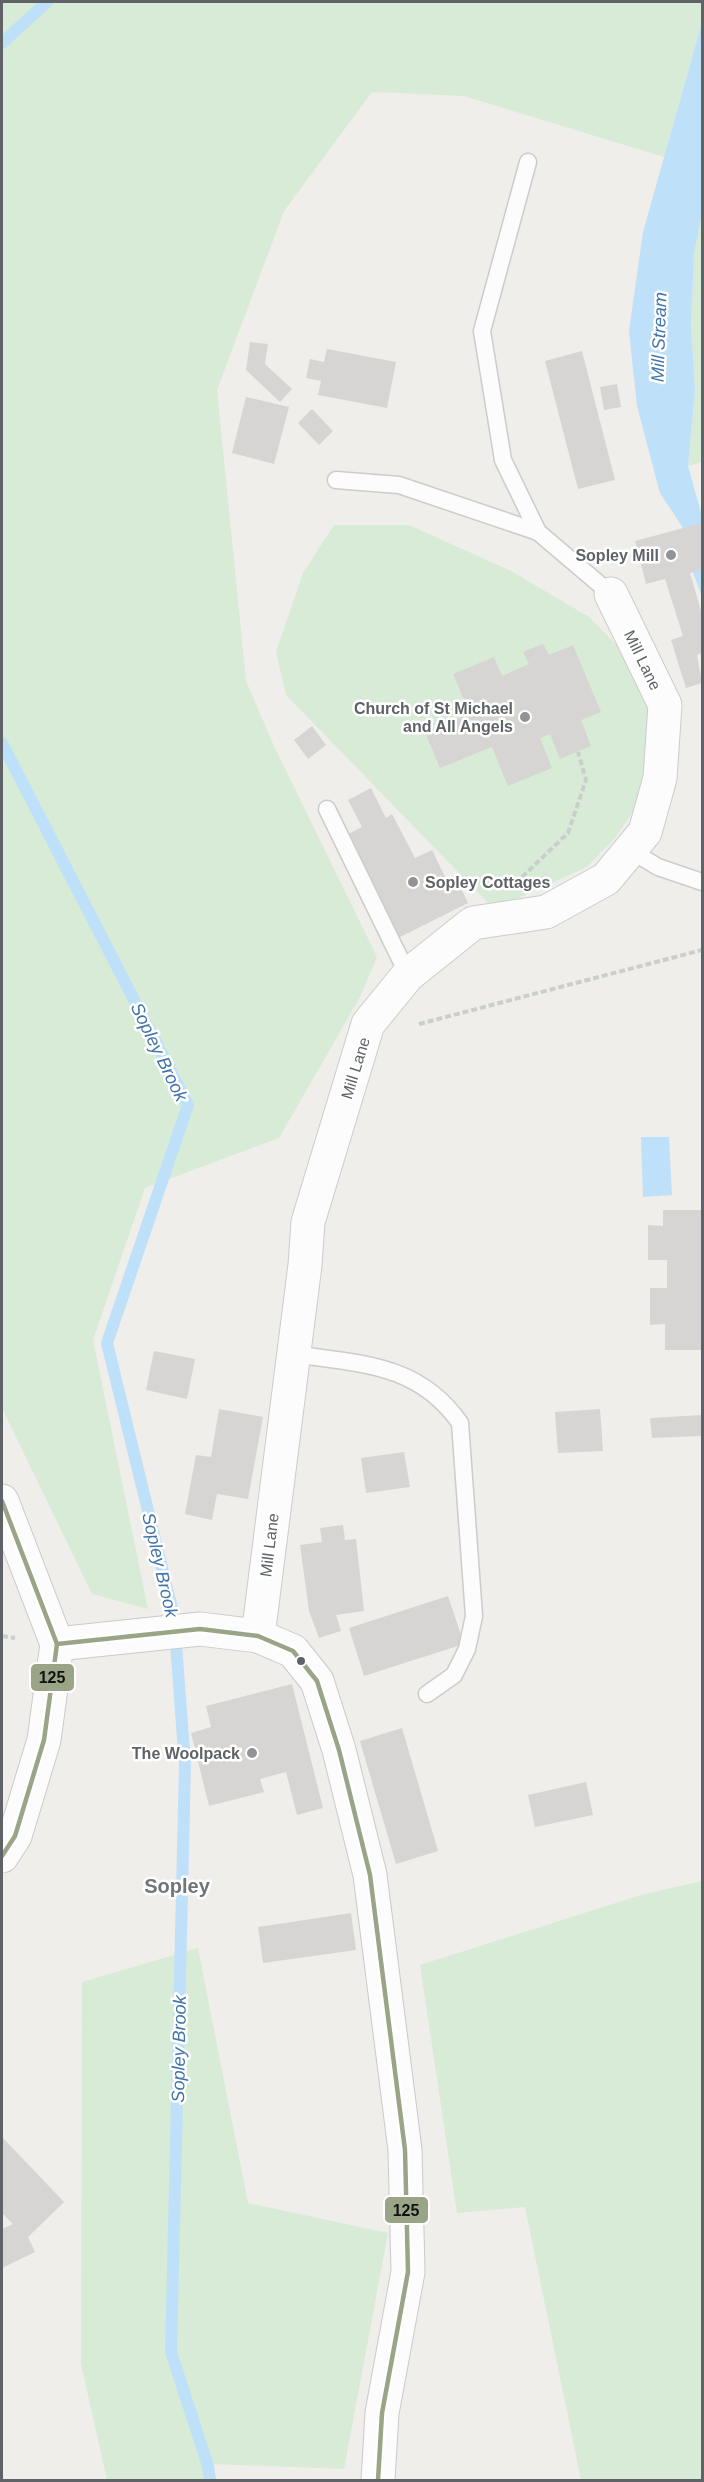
<svg xmlns="http://www.w3.org/2000/svg" width="704" height="2482" viewBox="0 0 704 2482" font-family="Helvetica,sans-serif">
  <rect width="100%" height="100%" fill="#efeeea"/>
  <g fill="#d8ebd6">
    <polygon points="2,2 702,2 702,22 664,157 464,96 372,92 284,211 217,390 246,681 274,746 377,957 360,997 279,1138 145,1188 93,1340 148,1609 92,1594 2,1408"/>
    <polygon points="702,214 702,462 688,466 695,390 691,327 694,252"/>
    <polygon points="334,525 409,525 511,571 589,617 630,659 656,701 652,758 636,807 615,838 587,867 494,909 286,695 276,652 303,573"/>
    <polygon points="702,1881 702,2480 581,2480 525,2207 457,2213 420,1965 641,1895"/>
    <polygon points="198,1948 248,2203 388,2233 344,2469 211,2464 216,2480 107,2480 81,2364 82,1982"/>
  </g>
  <g fill="#bfe0f9">
    <polygon points="702,2 702,214 694,253 691,327 695,390 688,466 702,516 702,597 693,572 683,528 660,493 637,406 629,331 643,232 702,22"/>
    <polygon points="641,1137 669,1137 672,1195 643,1197"/>
  </g>
  <g fill="none" stroke-linecap="round" stroke-linejoin="round">
    <g stroke="#bfe0f9" stroke-width="12">
      <polyline points="2,43 47,2"/>
      <polyline points="2,743 188,1105 107,1343 174,1617 185,1765 171,2352 208,2466 210,2480"/>
    </g>
  </g>
  <g fill="#d6d5d3">
    <polygon points="250,342 268,344 265,364 292,389 280,402 246,370"/>
    <polygon points="327,349 396,362 387,408 318,395 321,381 306,378 310,359 324,362"/>
    <polygon points="582,351 615,480 578,489 545,361"/>
    <polygon points="617,384 621,407 604,410 600,387"/>
    <polygon points="246,397 289,407 274,464 232,453"/>
    <polygon points="312,409 333,431 319,445 298,423"/>
    <polygon points="702,523 702,570 690,573 702,614 702,653 697,655 702,683 686,688 671,640 683,636 665,579 646,584 635,541"/>
    <polygon points="543,644 549,655 573,645 601,712 581,720 591,746 560,759 550,734 540,738 552,768 508,786 492,747 440,768 425,732 470,714 453,674 494,657 502,676 529,664 523,652"/>
    <polygon points="312,726 326,745 308,759 294,740"/>
    <polygon points="371,788 386,818 392,814 415,858 432,850 450,887 458,882 468,903 398,938 346,835 362,827 348,800"/>
    <polygon points="663,1210 702,1210 702,1350 665,1350 665,1324 650,1325 650,1288 667,1288 667,1260 648,1260 648,1225 663,1226"/>
    <polygon points="154,1351 195,1359 187,1399 146,1390"/>
    <polygon points="219,1409 263,1417 248,1499 217,1494 212,1520 185,1514 196,1455 211,1457"/>
    <polygon points="600,1409 603,1451 558,1453 555,1412"/>
    <polygon points="702,1415 702,1436 652,1438 650,1418"/>
    <polygon points="404,1452 410,1487 366,1493 361,1458"/>
    <polygon points="343,1525 345,1540 356,1539 364,1611 336,1615 341,1631 319,1638 309,1611 300,1545 322,1542 320,1528"/>
    <polygon points="448,1596 464,1644 364,1676 349,1628"/>
    <polygon points="292,1684 323,1808 297,1815 286,1772 260,1779 264,1792 209,1806 191,1733 211,1727 206,1706"/>
    <polygon points="402,1728 438,1851 396,1864 360,1741"/>
    <polygon points="586,1782 593,1815 535,1827 528,1795"/>
    <polygon points="351,1913 356,1950 263,1963 258,1927"/>
    <polygon points="2,2137 64,2202 28,2237 35,2252 2,2268 2,2229 13,2224 2,2213"/>
  </g>
  <g fill="none" stroke-linecap="round" stroke-linejoin="round">
    <defs>
      <g id="lane">
        <polyline points="528,162 482,331 503,460 538,532 611,594"/>
        <polyline points="336,480 399,485 538,532"/>
        <polyline points="327,809 408,975"/>
        <polyline points="630,850 658,867 702,882"/>
        <path d="M293,1354c67,10 125,9 167,69l14,193 -7,33 -13,26 -27,19"/>
      </g>
      <polyline id="street" points="258,1636 305,1265 308,1222 368,1024 408,975 473,923 546,912 606,879 645,832 660,778 665,705 611,594"/>
      <g id="secondary">
        <polyline points="2,1501 57,1644 44,1740 15,1836 2,1856"/>
        <polyline points="57,1644 200,1629 258,1636 293,1651 317,1681 339,1750 370,1875 405,2150 408,2272 382,2413 378,2480"/>
      </g>
    </defs>
    <use href="#lane" stroke="#cbcccc" stroke-width="19"/>
    <use href="#street" stroke="#cbcccc" stroke-width="35"/>
    <use href="#secondary" stroke="#cacacb" stroke-width="35"/>
    <g stroke="#cacfcc" stroke-width="4" stroke-dasharray="6 3" stroke-linecap="butt">
      <polyline points="522,877 568,833 586,780 578,752"/>
      <polyline points="419,1024 702,950"/>
      <polyline points="2,1636 15,1638"/>
    </g>
    <use href="#lane" stroke="#fdfcfc" stroke-width="16"/>
    <use href="#street" stroke="#fdfcfc" stroke-width="33"/>
    <use href="#secondary" stroke="#fdfcfc" stroke-width="33"/>
    <defs>
      <g id="bus-1">
        <polyline points="2,1501 57,1644 44,1740 15,1836 2,1856"/>
        <polyline points="57,1644 200,1629 258,1636 293,1651 317,1681 339,1750 370,1875 405,2150 408,2272 382,2413 378,2480"/>
      </g>
    </defs>
    <use href="#bus-1" stroke="#fff" stroke-width="9"/>
    <use href="#bus-1" stroke="#9aa588" stroke-width="4.5"/>
  </g>
  <g fill="#919496" stroke="#fff" stroke-width="2">
    <circle cx="671" cy="555" r="6"/>
    <circle cx="525" cy="717" r="6"/>
    <circle cx="413" cy="882" r="6"/>
    <circle cx="252" cy="1753" r="6"/>
  </g>
  <circle fill="#5f6368" stroke="#fff" stroke-width="2" cx="301" cy="1661" r="5"/>
  <g text-anchor="middle" stroke-width="5" stroke-linejoin="round" paint-order="stroke">
    <g font-size="16" font-weight="bold" fill="#5f6368" stroke="#fff" text-anchor="end">
      <text x="659" y="561">Sopley Mill</text>
      <text x="513" y="714">Church of St Michael<tspan x="513" dy="18">and All Angels</tspan></text>
      <text x="425" y="888" text-anchor="start">Sopley Cottages</text>
      <text x="240" y="1759">The Woolpack</text>
    </g>
    <g font-size="16" fill="#5f6368" stroke="#fff">
      <text transform="translate(643 660) rotate(64)" y="6">Mill Lane</text>
      <text transform="translate(355 1068) rotate(-73)" y="6">Mill Lane</text>
      <text transform="translate(269 1545) rotate(-83)" y="6">Mill Lane</text>
    </g>
    <g font-size="18" font-style="italic" fill="#4174aa" stroke="#fff">
      <text transform="translate(659 337) rotate(-88)" y="6">Mill Stream</text>
      <text transform="translate(159 1052) rotate(64)" y="6">Sopley Brook</text>
      <text transform="translate(160 1565) rotate(77)" y="6">Sopley Brook</text>
      <text transform="translate(179 2049) rotate(-89)" y="6">Sopley Brook</text>
    </g>
    <g font-size="20" font-weight="bold" fill="#70757a" stroke="#fff">
      <text x="177" y="1893">Sopley</text>
    </g>
  </g>
  <g stroke="#fff" stroke-width="2">
    <rect x="30" y="1663" width="45" height="29" rx="6" fill="#9aa588"/>
    <rect x="384" y="2196" width="45" height="28" rx="6" fill="#9aa588"/>
  </g>
  <g font-size="16" text-anchor="middle" font-weight="bold" fill="#111">
    <text x="52" y="1683">125</text>
    <text x="406" y="2216">125</text>
  </g>
  <rect width="704" height="2482" fill="none" stroke="#5f6368" stroke-width="6"/>
</svg>
